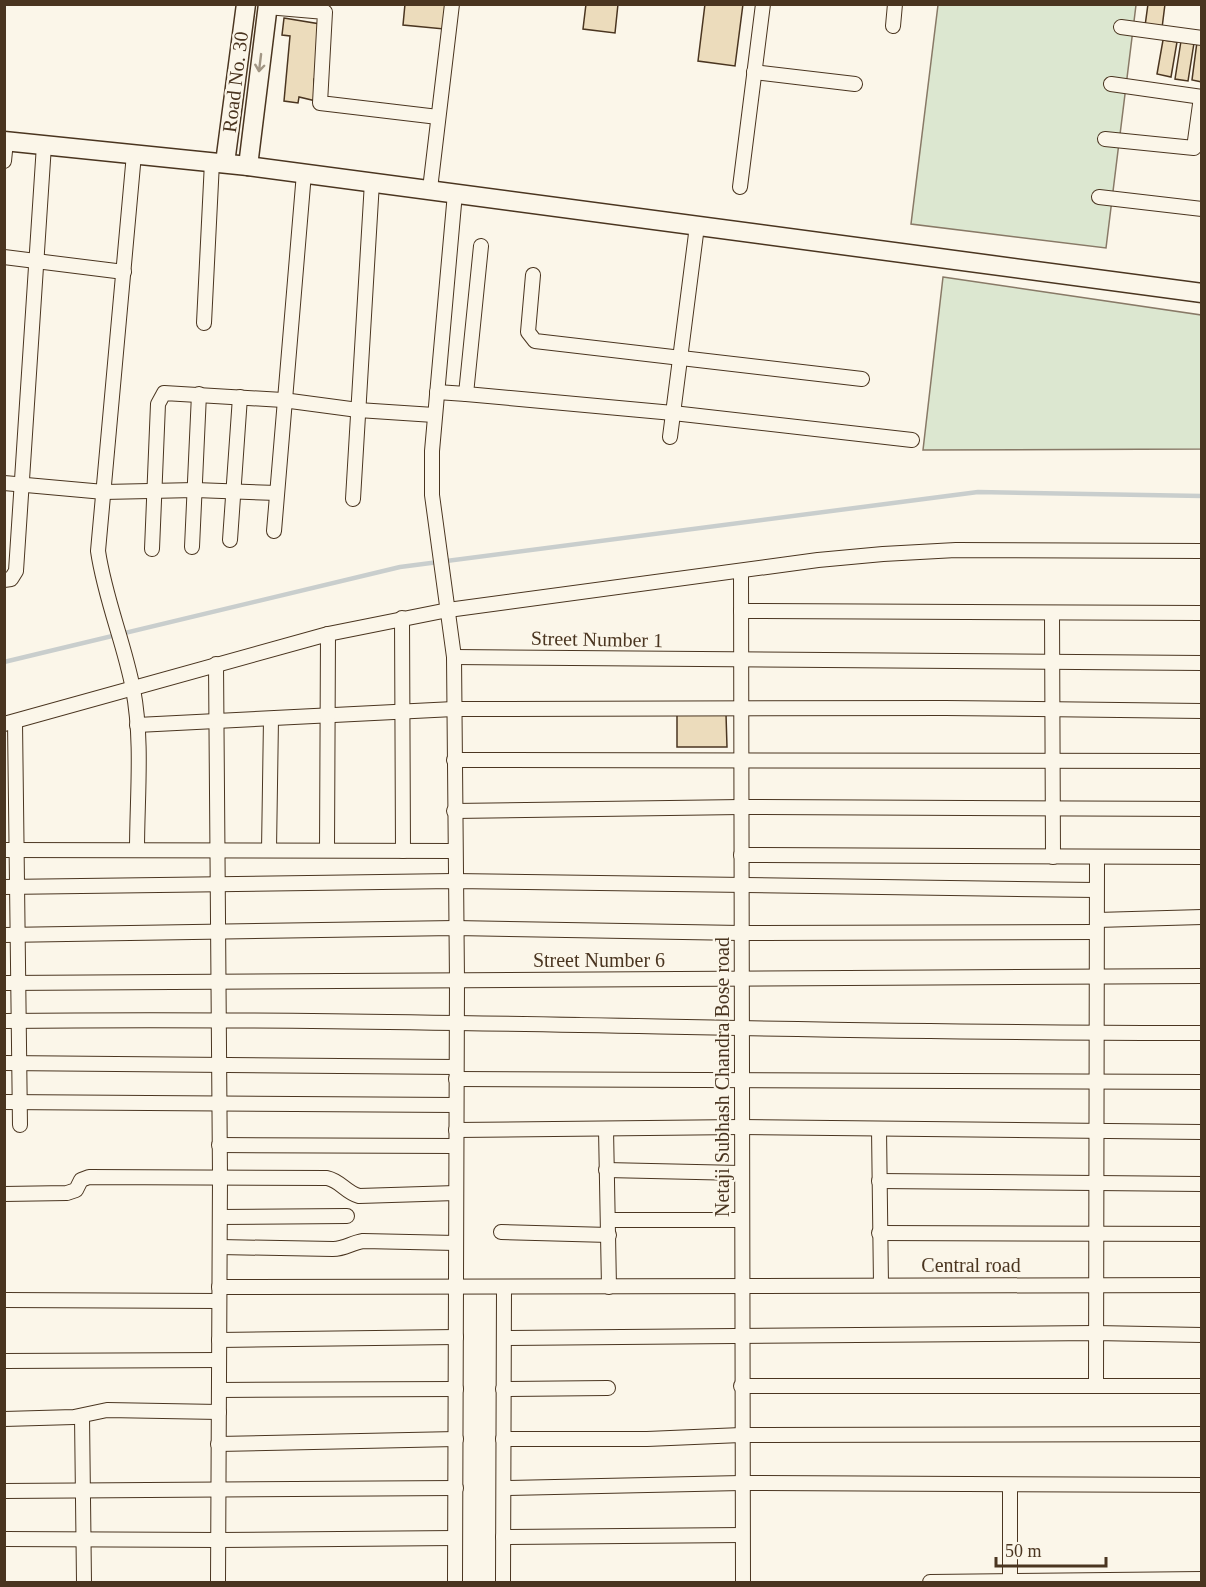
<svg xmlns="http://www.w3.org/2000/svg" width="1206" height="1587" viewBox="0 0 1206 1587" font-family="Georgia,serif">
  <rect width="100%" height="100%" fill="#fbf6e9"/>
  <g fill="#dce7d0" stroke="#887966" stroke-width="1.5">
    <polygon points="938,5 1136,5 1106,248 911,224"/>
    <polygon points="943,277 1201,315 1201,449 923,450"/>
  </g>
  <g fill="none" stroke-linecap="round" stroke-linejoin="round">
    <polyline stroke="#c9cecd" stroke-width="4.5" points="4,662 400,567 978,492 1202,496"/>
  </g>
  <g fill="#ecdcbc" stroke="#4a3520" stroke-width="1.5">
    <polygon points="405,4 446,4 444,29 403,25"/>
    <polygon points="586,4 618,4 615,33 583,29"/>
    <polygon points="705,4 743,4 735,66 698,61"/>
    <polygon points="1148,4 1165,4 1162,28 1145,26"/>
    <polygon points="284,18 320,24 318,79 314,79 314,85 317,85 316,101 299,97 298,103 284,101 290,36 282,35"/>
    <polygon points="1163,40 1177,42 1171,77 1157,74"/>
    <polygon points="1181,41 1194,43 1188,81 1175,79"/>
    <polygon points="1197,42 1202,43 1202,82 1192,80"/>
    <polygon points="726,714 727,747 677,747 677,715"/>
  </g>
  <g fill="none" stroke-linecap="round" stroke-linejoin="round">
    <defs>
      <g id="street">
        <polyline points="267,7 325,12 320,103 438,117"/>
        <polyline points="893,26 895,4"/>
        <polyline points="1121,27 1202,38"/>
        <polyline points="754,72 855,84"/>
        <polyline points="1111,84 1202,97"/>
        <polyline points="1105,139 1194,148 1201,97"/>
        <path d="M134,154l-36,397c7,48 26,91 35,138 10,52 4,108 4,161"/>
        <polyline points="4,161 6,141"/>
        <polyline points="740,187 763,4"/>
        <polyline points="430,189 452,4"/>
        <polyline points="455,193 432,451 432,495 454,657 457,980 455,1582"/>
        <polyline points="1099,197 1202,209"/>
        <polyline points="481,246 466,394 673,413 912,440"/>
        <polyline points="4,257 124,272"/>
        <polyline points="533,275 528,332 535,341 862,379"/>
        <polyline points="204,323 212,162"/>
        <polyline points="437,392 466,394"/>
        <polyline points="670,437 697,226"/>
        <polyline points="4,483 104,492 195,490 277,493"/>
        <polyline points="353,499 372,182"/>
        <polyline points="274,531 304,173"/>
        <polyline points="230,540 240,397"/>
        <polyline points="192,547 199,394"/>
        <polyline points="152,549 158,404 164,393 283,400 358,410 434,415"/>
        <polyline points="741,571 743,1582"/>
        <polyline points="4,580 11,579 16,571 44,145"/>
        <polyline points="741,611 1202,613"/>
        <polyline points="1052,613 1053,857"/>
        <polyline points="402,618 403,851"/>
        <polyline points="454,657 1202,663"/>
        <polyline points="216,664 220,1176 218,1582"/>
        <polyline points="15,722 20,1125"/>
        <polyline points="4,724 328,634 448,610 818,560 883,554 956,550 1202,551"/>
        <polyline points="137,725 454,709 945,708 1202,711"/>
        <polyline points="454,760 1202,761"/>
        <polyline points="454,811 741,807 1202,809"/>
        <polyline points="4,850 454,851"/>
        <polyline points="269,850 271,719"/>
        <polyline points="327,850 328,634"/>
        <polyline points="741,855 1202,857"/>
        <polyline points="4,887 454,881 1096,890"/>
        <polyline points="1097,920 1202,917"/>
        <polyline points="4,935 455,928 741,933 1096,932"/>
        <polyline points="4,983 1202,976"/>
        <path d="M4,1021c399,-5 798,13 1198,12"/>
        <polyline points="4,1063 456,1067"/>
        <polyline points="456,1079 1202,1082"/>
        <polyline points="4,1102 456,1105"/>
        <polyline points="606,1129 609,1287"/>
        <polyline points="879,1129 881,1285"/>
        <polyline points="456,1130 741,1127 1202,1132"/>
        <polyline points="219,1145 456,1146"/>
        <polyline points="606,1170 741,1173"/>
        <polyline points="879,1181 1202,1184"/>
        <path d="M4,1194l63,-1 9,-3 5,-10 8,-3 238,1c14,3 18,14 32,18l97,-3"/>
        <polyline points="220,1217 347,1216"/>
        <polyline points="608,1220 742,1220"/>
        <polyline points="501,1232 609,1235"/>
        <polyline points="879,1233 1202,1234"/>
        <path d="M220,1247l113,2c12,0 18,-6 30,-8l93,2"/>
        <polyline points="219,1287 1202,1285"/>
        <polyline points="4,1300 219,1301"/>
        <polyline points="504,1338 1095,1333 1202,1335"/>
        <polyline points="219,1340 456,1337"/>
        <polyline points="4,1361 219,1360"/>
        <polyline points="1096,1385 1097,857"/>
        <polyline points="741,1386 1202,1386"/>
        <polyline points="503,1389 608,1388"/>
        <polyline points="219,1390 456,1389"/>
        <polyline points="82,1416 84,1582"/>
        <polyline points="4,1419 74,1417 107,1410 219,1412"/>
        <polyline points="503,1439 647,1439 741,1435 1202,1434"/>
        <polyline points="218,1444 456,1439"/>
        <polyline points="504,1488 741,1483 1202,1485"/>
        <polyline points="4,1491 456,1488"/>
        <polyline points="503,1537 742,1535"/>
        <polyline points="4,1539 218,1540 455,1538"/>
        <polyline points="503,1582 504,1288"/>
        <polyline points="930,1582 1202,1579"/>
        <polyline points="1010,1582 1010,1486"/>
      </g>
      <g id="secondary">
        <polyline points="4,141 248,166 1202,293"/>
        <polyline points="225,163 246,4"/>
        <polyline points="248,166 268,4"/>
      </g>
    </defs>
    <use href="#street" stroke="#4a3520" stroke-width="16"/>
    <use href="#secondary" stroke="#4a3520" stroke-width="21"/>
    <use href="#street" stroke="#fbf6e9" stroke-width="14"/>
    <use href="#secondary" stroke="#fbf6e9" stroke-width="18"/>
  </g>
  <defs><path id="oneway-shaft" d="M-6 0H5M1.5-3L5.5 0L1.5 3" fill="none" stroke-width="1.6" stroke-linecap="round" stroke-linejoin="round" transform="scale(1.5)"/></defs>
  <use stroke="#a29684" href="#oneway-shaft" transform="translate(260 63) rotate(97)"/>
  <g text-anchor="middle" stroke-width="4.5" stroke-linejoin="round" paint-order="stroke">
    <g font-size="20" fill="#4a3520" stroke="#fbf6e9">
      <text transform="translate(235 82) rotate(-83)" y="7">Road No. 30</text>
      <text transform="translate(597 639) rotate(1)" y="7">Street Number 1</text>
      <text x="599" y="967">Street Number 6</text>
      <text transform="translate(722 1077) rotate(-90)" y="7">Netaji Subhash Chandra Bose road</text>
      <text x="971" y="1272">Central road</text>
    </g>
  </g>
  <rect width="1206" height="1587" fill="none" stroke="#4a3520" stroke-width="12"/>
  <path d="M996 1557v9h110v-9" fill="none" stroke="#4a3520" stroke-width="3"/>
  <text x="1005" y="1557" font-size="18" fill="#4a3520" stroke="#fbf6e9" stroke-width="4.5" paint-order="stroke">50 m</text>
</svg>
